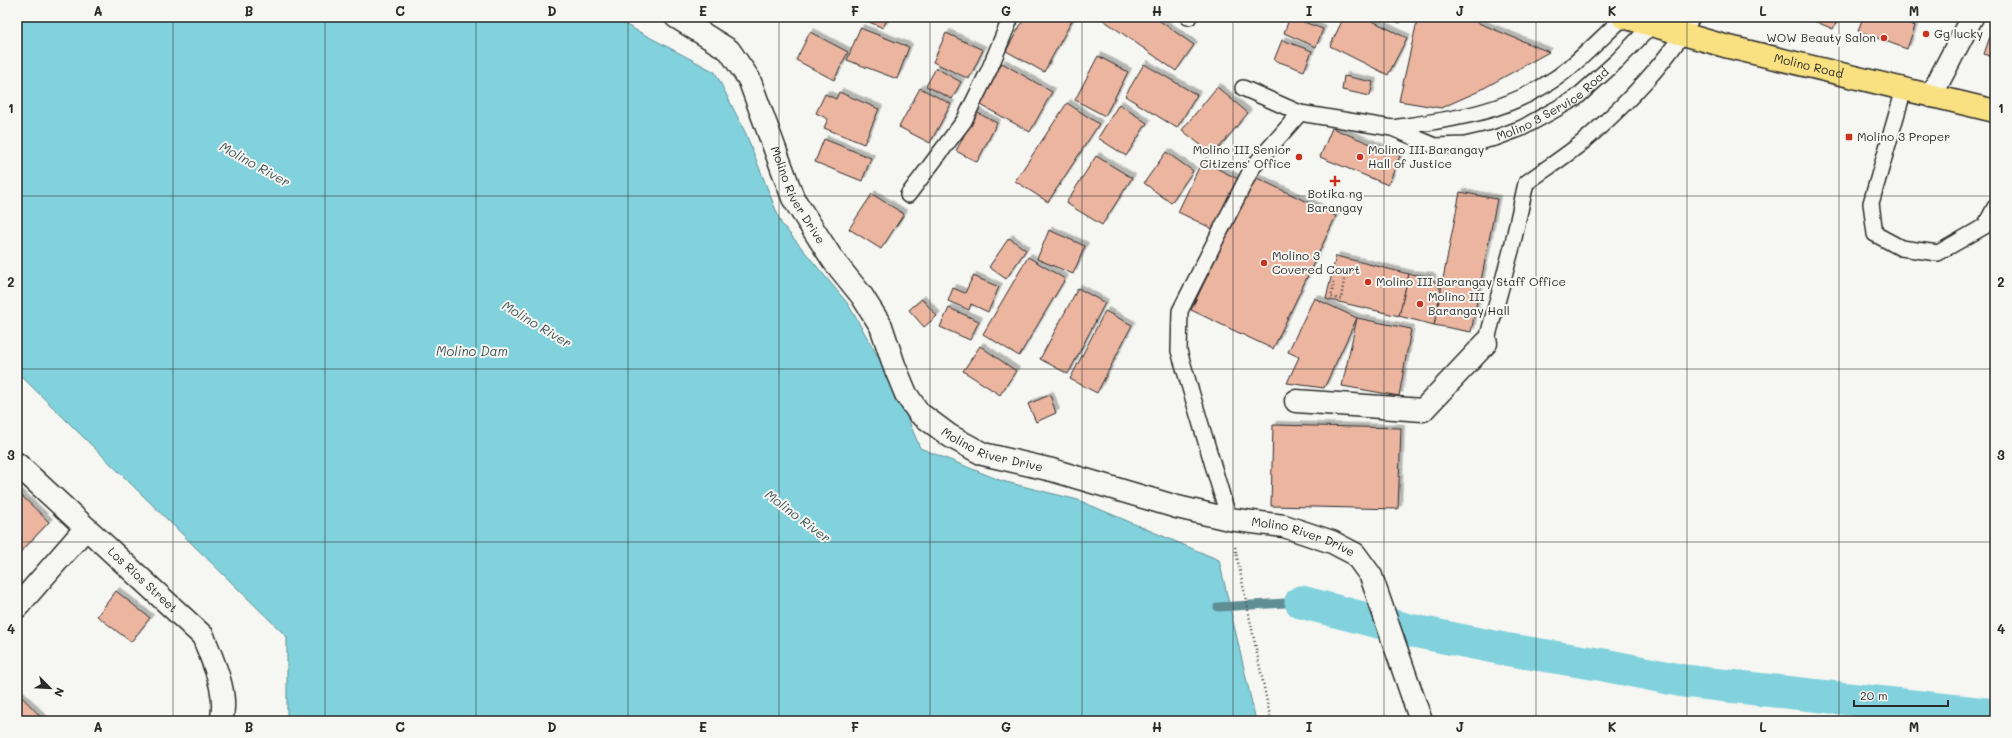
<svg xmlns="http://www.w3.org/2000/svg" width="2012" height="738" viewBox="0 0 2012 738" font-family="Mali,sans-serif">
  <defs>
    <filter id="shadow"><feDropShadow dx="3.5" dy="-3.5" stdDeviation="0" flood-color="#0004"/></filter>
  </defs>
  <rect width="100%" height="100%" fill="#f6f6f2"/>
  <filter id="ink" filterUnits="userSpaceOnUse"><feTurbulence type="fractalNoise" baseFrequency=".025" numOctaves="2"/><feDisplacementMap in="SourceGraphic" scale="8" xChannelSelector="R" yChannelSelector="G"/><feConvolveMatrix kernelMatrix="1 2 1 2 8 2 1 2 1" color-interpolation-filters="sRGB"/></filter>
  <g filter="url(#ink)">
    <polygon fill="#81d2dc" stroke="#5f8f95" points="17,17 610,17 615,19 715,72 746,134 781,223 848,304 893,383 920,448 1002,481 1078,500 1219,560 1256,721 287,721 287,637 17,372"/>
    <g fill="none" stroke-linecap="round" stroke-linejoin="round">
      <polyline stroke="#5f8f95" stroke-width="9" points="1218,607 1301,602"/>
      <polyline stroke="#81d2dc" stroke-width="33" points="1301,602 1409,630 1504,649 1604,665 1684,681 1995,715"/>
    </g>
    <g fill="#ebb5a0" stroke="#2b2b2b" filter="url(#shadow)">
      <polygon points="858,17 888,17 883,28"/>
      <polygon points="1025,17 1074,17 1044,72 1006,51"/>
      <polygon points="1099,17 1154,17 1194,45 1176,71"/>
      <polygon points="1290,17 1323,29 1316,47 1284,33"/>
      <polygon points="1317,17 1329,17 1327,21"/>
      <polygon points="1344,17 1364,17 1407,38 1388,75 1330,46"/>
      <polygon points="1386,17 1403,17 1400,23"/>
      <polygon points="1418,17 1464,17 1549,52 1477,92 1441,108 1399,101"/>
      <polygon points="1805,17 1839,17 1833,29"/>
      <polygon points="1863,17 1889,17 1915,26 1907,49 1858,31"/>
      <polygon points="1995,22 1995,58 1984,54"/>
      <polygon points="860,28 909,47 897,79 847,60"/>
      <polygon points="810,32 848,52 834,80 796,60"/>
      <polygon points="946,33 983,50 969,79 933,62"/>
      <polygon points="1282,40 1312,51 1304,71 1274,60"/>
      <polygon points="1098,56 1128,72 1105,116 1075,100"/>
      <polygon points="1002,63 1052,92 1030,132 979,104"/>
      <polygon points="1144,64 1197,95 1177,128 1125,96"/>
      <polygon points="936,68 961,82 952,99 926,86"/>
      <polygon points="1344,76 1373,82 1370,96 1342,90"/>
      <polygon points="1217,87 1248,113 1213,155 1182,130"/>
      <polygon points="920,88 951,104 930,143 899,127"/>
      <polygon points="839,92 879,109 864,144 824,128 828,119 816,113 825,94 836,99"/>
      <polygon points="1067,103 1099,124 1048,202 1015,181"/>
      <polygon points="1119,104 1147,123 1126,156 1098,138"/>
      <polygon points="976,112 997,123 977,162 956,151"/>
      <polygon points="1332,128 1400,156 1388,185 1320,157"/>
      <polygon points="824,139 871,158 862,181 815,162"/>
      <polygon points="1166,152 1193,171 1171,203 1144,183"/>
      <polygon points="1096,156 1132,178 1102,225 1066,203"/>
      <polygon points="1202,161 1238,179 1213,229 1178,212"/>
      <polygon points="1255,177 1336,216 1273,349 1191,310"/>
      <polygon points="1460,192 1497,199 1471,332 1434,325"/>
      <polygon points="872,194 904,214 881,249 849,229"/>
      <polygon points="1049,230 1085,246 1073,274 1037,259"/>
      <polygon points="1009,238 1026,250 1006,279 989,267"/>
      <polygon points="1336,256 1409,274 1399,316 1326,299"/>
      <polygon points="1028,257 1065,279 1019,356 983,334"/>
      <polygon points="1409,274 1430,276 1441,290 1434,325 1399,316"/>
      <polygon points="973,276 999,287 988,312 971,304 969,310 948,301 953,288 965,293"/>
      <polygon points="1078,288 1105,303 1068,374 1040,359"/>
      <polygon points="1314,298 1357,318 1324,388 1287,383 1299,357 1288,352"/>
      <polygon points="922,299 937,316 924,327 909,310"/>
      <polygon points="949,308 979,321 970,340 940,327"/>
      <polygon points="1105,311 1132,325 1097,393 1070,379"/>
      <polygon points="1357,318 1411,329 1399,396 1342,386"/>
      <polygon points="980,346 1016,371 1000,395 963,371"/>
      <polygon points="1050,395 1056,413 1036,422 1028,404"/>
      <polygon points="1273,425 1401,428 1398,509 1271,506"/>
      <polygon points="19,493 49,522 17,556 17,496"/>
      <polygon points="116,591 150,618 131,642 97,616"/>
      <polygon points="17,692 45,721 17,721"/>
    </g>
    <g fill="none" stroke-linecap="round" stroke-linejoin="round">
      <defs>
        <g id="lane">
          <polyline points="1188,17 1189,17"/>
          <path id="s1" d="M1243,88l57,25 92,15 43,18 30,-1 30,-7 27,-10 54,-30 41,-37 34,-35"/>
          <polyline points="1904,89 1871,203 1875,234 1901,248 1938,253 1985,226 1995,207"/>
          <path d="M1392,128c61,-9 111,-14 164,-50 22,-15 47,-42 68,-61"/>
          <polyline points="908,195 964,121 989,70 1011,17"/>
          <path d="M1486,343l26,-96 14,-64c22,-16 45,-30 65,-48 33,-29 82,-79 101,-118"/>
          <polyline points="1229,519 1179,351 1180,311 1252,168 1300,113"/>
        </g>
        <g id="street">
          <polyline points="1931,96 1972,17"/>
          <polyline points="1296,401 1423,410 1486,343"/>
          <path id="s2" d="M17,464l186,172c10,26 26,58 18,85"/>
          <polyline points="17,607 86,528"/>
        </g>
        <g id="secondary">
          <path id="s3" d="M676,17l53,33 20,29 44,119 40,62 29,36 19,30 13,39 12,29 13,19 31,23 33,18 69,16 125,37 52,12 55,7 48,16 23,12 16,22 50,145"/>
        </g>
        <g id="primary">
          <path id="s4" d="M1623,17l102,29 270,65"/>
        </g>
      </defs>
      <use href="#lane" stroke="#2b2b2b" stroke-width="18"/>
      <use href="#street" stroke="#2b2b2b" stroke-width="25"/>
      <use href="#secondary" stroke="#2b2b2b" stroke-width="25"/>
      <use href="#primary" stroke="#2b2b2b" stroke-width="25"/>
      <g stroke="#2b2b2b" stroke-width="2.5" stroke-dasharray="1 3" stroke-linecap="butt">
        <polyline points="1334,282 1331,297 1341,299 1344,280"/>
        <polyline points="1235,547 1271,721"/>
      </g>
      <use href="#lane" stroke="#f6f6f2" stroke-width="15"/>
      <use href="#street" stroke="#f6f6f2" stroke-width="22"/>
      <use href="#secondary" stroke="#f6f6f2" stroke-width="22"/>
      <use href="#primary" stroke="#f9e181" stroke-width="22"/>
    </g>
  </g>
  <path fill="none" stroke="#2b2b2b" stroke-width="1" stroke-opacity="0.55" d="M173,17v704M325,17v704M476,17v704M628,17v704M779,17v704M930,17v704M1082,17v704M1233,17v704M1384,17v704M1536,17v704M1687,17v704M1839,17v704M17,196h1978M17,369h1978M17,542h1978"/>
  <g fill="#c8321e" stroke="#f6f6f2" stroke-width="1.5">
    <circle cx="1926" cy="34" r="4"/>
    <circle cx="1884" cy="38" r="4"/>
    <rect x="1845" y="133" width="8" height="8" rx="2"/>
    <circle cx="1299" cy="157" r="4"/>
    <circle cx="1360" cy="157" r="4"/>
    <path d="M1333 175h4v4h4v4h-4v4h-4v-4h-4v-4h4z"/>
    <circle cx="1264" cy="263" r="4"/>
    <circle cx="1368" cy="282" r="4"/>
    <circle cx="1420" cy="304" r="4"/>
  </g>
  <g text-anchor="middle" stroke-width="4" stroke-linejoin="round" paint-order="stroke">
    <g font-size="12" fill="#2b2b2b" stroke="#f6f6f2" text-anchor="start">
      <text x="1934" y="38">Gg lucky</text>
      <text x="1876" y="42" text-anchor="end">WOW Beauty Salon</text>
      <text x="1857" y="141">Molino 3 Proper</text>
      <text x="1291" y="154" text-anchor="end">Molino III Senior<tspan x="1291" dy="14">Citizens' Office</tspan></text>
      <text x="1368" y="154">Molino III Barangay<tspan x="1368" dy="14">Hall of Justice</tspan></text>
      <text x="1335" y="198" text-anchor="middle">Botika ng<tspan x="1335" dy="14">Barangay</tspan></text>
      <text x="1272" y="260">Molino 3<tspan x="1272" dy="14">Covered Court</tspan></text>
      <text x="1376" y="286">Molino III Barangay Staff Office</text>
      <text x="1428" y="301">Molino III<tspan x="1428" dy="14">Barangay Hall</tspan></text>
    </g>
    <g font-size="12" fill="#2b2b2b" stroke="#f6f6f2">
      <text dy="4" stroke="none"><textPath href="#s4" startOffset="192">Molino Road</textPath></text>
      <text dy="4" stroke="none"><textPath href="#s1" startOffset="330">Molino 3 Service Road</textPath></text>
      <text dy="4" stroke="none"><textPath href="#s3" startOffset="224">Molino River Drive</textPath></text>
      <text dy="4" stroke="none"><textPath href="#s3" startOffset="559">Molino River Drive</textPath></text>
      <text dy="4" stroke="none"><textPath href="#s3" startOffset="883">Molino River Drive</textPath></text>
      <text dy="4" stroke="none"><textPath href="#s2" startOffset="171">Los Rios Street</textPath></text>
    </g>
    <g font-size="13" font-style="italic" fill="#405557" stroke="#f6f6f2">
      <text transform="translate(255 164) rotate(29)" y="5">Molino River</text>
      <text transform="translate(537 324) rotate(31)" y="5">Molino River</text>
      <text x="472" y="356">Molino Dam</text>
      <text transform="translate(798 516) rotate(37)" y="5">Molino River</text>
    </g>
  </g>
  <rect width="2012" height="738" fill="none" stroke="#f6f6f2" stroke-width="44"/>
  <g transform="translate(50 688) rotate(114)" stroke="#f6f6f2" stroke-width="3" paint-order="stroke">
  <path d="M0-3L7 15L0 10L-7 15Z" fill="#2b2b2b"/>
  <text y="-6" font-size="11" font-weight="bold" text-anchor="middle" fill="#2b2b2b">N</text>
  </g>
  <path d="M1854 700v6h94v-6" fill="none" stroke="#2b2b2b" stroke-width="2"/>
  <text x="1860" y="700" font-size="12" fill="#2b2b2b" stroke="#f6f6f2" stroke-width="3" paint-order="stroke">20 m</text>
  <rect x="22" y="22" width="1968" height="694" fill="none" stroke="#2b2b2b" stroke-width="1.5"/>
  <g font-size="13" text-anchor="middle" font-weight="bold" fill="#2b2b2b">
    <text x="98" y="16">A</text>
    <text x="249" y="16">B</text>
    <text x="400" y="16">C</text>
    <text x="552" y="16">D</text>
    <text x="703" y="16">E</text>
    <text x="855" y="16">F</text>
    <text x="1006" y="16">G</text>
    <text x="1157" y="16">H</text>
    <text x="1309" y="16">I</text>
    <text x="1460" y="16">J</text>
    <text x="1612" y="16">K</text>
    <text x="1763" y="16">L</text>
    <text x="1914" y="16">M</text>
    <text x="11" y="113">1</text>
    <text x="2001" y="113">1</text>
    <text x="11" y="287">2</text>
    <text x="2001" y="287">2</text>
    <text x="11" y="460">3</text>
    <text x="2001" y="460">3</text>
    <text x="11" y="634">4</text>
    <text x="2001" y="634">4</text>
    <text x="98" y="732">A</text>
    <text x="249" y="732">B</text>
    <text x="400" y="732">C</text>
    <text x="552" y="732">D</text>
    <text x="703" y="732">E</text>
    <text x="855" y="732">F</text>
    <text x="1006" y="732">G</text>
    <text x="1157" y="732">H</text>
    <text x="1309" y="732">I</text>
    <text x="1460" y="732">J</text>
    <text x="1612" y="732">K</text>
    <text x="1763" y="732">L</text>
    <text x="1914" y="732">M</text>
  </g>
</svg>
